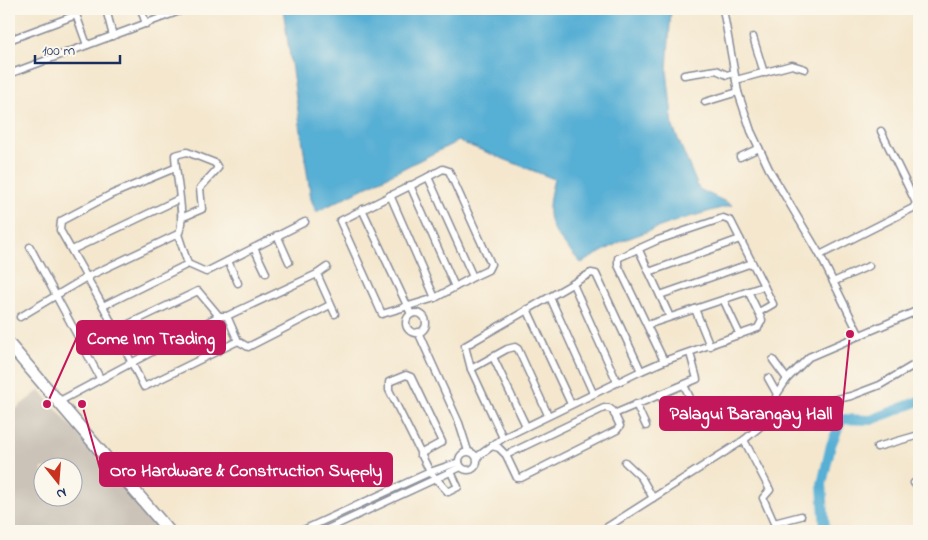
<svg xmlns="http://www.w3.org/2000/svg" width="928" height="540" viewBox="0 0 928 540" font-family="'Indie Flower',sans-serif">
  <rect width="100%" height="100%" fill="#fbf7ec"/>
  <filter id="ink" filterUnits="userSpaceOnUse"><feTurbulence type="fractalNoise" baseFrequency=".02" numOctaves="2"/><feDisplacementMap in="SourceGraphic" scale="10" xChannelSelector="R" yChannelSelector="G"/><feConvolveMatrix kernelMatrix="1 2 1 2 8 2 1 2 1" color-interpolation-filters="sRGB"/></filter>
  <filter id="wash" filterUnits="userSpaceOnUse"><feTurbulence type="fractalNoise" baseFrequency=".0096" numOctaves="4" result="noise"/><feDisplacementMap in="SourceGraphic" scale="20" xChannelSelector="R" yChannelSelector="G"/><feGaussianBlur stdDeviation="1.12" result="paint"/><feColorMatrix in="noise" values="0 0 0 0 0 0 0 0 0 0 0 0 0 0 0 0 0 1.4 0 .05"/><feComposite in="paint" operator="in"/></filter>
  <g filter="url(#wash)">
    <rect width="100%" height="100%" fill="#f4e7ce"/>
    <path fill="#cbc3b8" fill-rule="evenodd" d="M40,390l113,132 7,9h-151v-117zM42,468h30v30h-30z"/>
    <path fill="#57afd4" stroke="#396f99" d="M283,9h388l-4,61 6,57 26,62 33,16 -50,14 -58,21 -43,23c-30,-34 -39,-38 -27,-84l-96,-38 -142,71 -5,-13z"/>
    <g fill="none" stroke-linecap="round" stroke-linejoin="round">
      <polyline stroke="#57afd4" stroke-width="10" points="825,531 822,484 831,445 842,419 871,420 919,401"/>
    </g>
  </g>
  <g filter="url(#ink)">
    <g fill="none" stroke-linecap="round" stroke-linejoin="round">
      <defs>
        <g id="street">
          <polyline points="74,9 87,45"/>
          <polyline points="106,9 113,36"/>
          <polyline points="141,9 146,24"/>
          <polyline points="723,9 738,92 751,131 769,169 820,255 860,336"/>
          <polyline points="753,37 764,73"/>
          <polyline points="9,40 76,15"/>
          <polyline points="9,74 185,9"/>
          <polyline points="684,75 716,70 727,75 734,73"/>
          <polyline points="736,80 792,65 805,69"/>
          <polyline points="705,102 738,92"/>
          <polyline points="740,157 759,148"/>
          <polyline points="175,168 110,195 61,221 60,230 103,306 144,387 238,341 248,347 330,305"/>
          <polygon points="428,177 473,277 435,298 382,314 340,221"/>
          <polyline points="428,177 443,169 449,171 491,264 488,270 473,277"/>
          <polyline points="410,185 455,287"/>
          <polyline points="390,195 435,298"/>
          <polyline points="362,209 411,314"/>
          <path d="M181,218l21,-9 -2,-21 18,-20 -3,-5 -28,-11 -12,3c0,16 12,69 3,79l10,30"/>
          <polyline points="277,235 289,262"/>
          <polyline points="30,247 100,378"/>
          <polyline points="254,248 266,273"/>
          <polyline points="638,248 670,317"/>
          <polyline points="72,250 179,199"/>
          <polyline points="820,255 913,208 916,203 881,131"/>
          <polyline points="228,261 238,283"/>
          <polyline points="649,272 740,239"/>
          <polyline points="317,274 335,314"/>
          <polyline points="833,282 869,266"/>
          <polyline points="573,284 617,382"/>
          <polyline points="660,295 752,263"/>
          <polyline points="550,297 593,393"/>
          <polyline points="724,301 740,335"/>
          <polyline points="103,306 188,264 206,272 305,222"/>
          <polyline points="527,309 571,404"/>
          <polyline points="695,309 710,346"/>
          <polyline points="759,312 773,304 764,286"/>
          <circle cx="416" cy="323" r="10"/>
          <polyline points="227,316 238,341"/>
          <polyline points="20,317 87,277 178,234"/>
          <polyline points="116,330 198,291 219,316"/>
          <polyline points="418,332 459,423 468,451"/>
          <polyline points="493,357 526,426"/>
          <polyline points="773,360 787,379"/>
          <polyline points="664,361 758,328 762,320 748,291"/>
          <polyline points="471,369 507,349 515,347 518,349 548,415"/>
          <polyline points="641,371 664,361 618,265 618,258 658,240 723,218 731,221 764,286 647,325"/>
          <polyline points="768,378 777,394"/>
          <polyline points="684,385 692,402"/>
          <polyline points="660,394 669,414"/>
          <polyline points="58,402 219,316 227,316 317,274 327,267"/>
          <polyline points="636,404 646,426"/>
          <polyline points="614,414 697,379 690,353"/>
          <polyline points="767,421 777,394 787,379 809,357 919,310"/>
          <polyline points="744,440 770,490 763,498 774,523 801,516"/>
          <polyline points="492,446 499,448 506,455 604,408 609,408 613,411 620,426 617,430 521,478 517,478 506,455"/>
          <polyline points="877,447 919,435"/>
          <circle cx="468" cy="461" r="9"/>
          <polyline points="420,454 442,442 411,377 406,375 389,382 389,390 430,472 448,492 458,487 451,472"/>
          <polyline points="477,457 503,438 641,371 596,274 591,273 465,346 471,369 503,438"/>
          <polyline points="625,462 641,477 653,498"/>
          <polyline points="914,483 919,481"/>
          <polyline points="301,531 430,472 459,462"/>
          <polyline points="323,531 461,467"/>
          <polyline points="601,531 744,440 767,421 806,406 851,396 880,385 919,362"/>
        </g>
        <polyline id="highway" points="9,344 169,531"/>
      </defs>
      <use href="#street" stroke="#888b96" stroke-width="9"/>
      <use href="#highway" stroke="#888b96" stroke-width="14"/>
      <use href="#street" stroke="#fff" stroke-width="6"/>
      <use href="#highway" stroke="#fff" stroke-width="11"/>
    </g>
  </g>
  <path fill="none" stroke="#c2185b" stroke-width="2" d="M47 404L77 337M850 334L842 413M82 404L100 469"/>
  <g fill="#c2185b" stroke="#fbf7ec" stroke-width="2">
    <circle cx="47" cy="404" r="5"/>
    <circle cx="850" cy="334" r="5"/>
    <circle cx="82" cy="404" r="5"/>
  </g>
  <g fill="#c2185b" stroke="#c2185b" stroke-width="2">
    <rect x="77" y="321" width="148" height="33" rx="5"/>
    <rect x="660" y="397" width="182" height="33" rx="5"/>
    <rect x="100" y="453" width="292" height="33" rx="5"/>
  </g>
  <g font-size="18" text-anchor="middle" font-weight="bold" fill="#fff">
    <text x="151" y="344">Come Inn Trading</text>
    <text x="751" y="419">Palagui Barangay Hall</text>
    <text x="246" y="476">Oro Hardware &amp; Construction Supply</text>
  </g>
  <rect width="928" height="540" fill="none" stroke="#fbf7ec" stroke-width="30"/>
  <g transform="translate(58 482) rotate(163)"><circle r="24" fill="#fbf7ec" stroke="#a1a7b3"/>
  <path d="M0-4L9 19L0 12L-9 19Z" fill="#c8321e"/>
  <text y="-8" font-size="14" font-weight="bold" text-anchor="middle" fill="#1b2f5e">N</text>
  </g>
  <path d="M35 55v8h85v-8" fill="none" stroke="#1b2f5e" stroke-width="2.5"/>
  <text x="42" y="55" font-size="15" fill="#1b2f5e" stroke="#fbf7ec" stroke-width="4" paint-order="stroke">100 m</text>
</svg>
